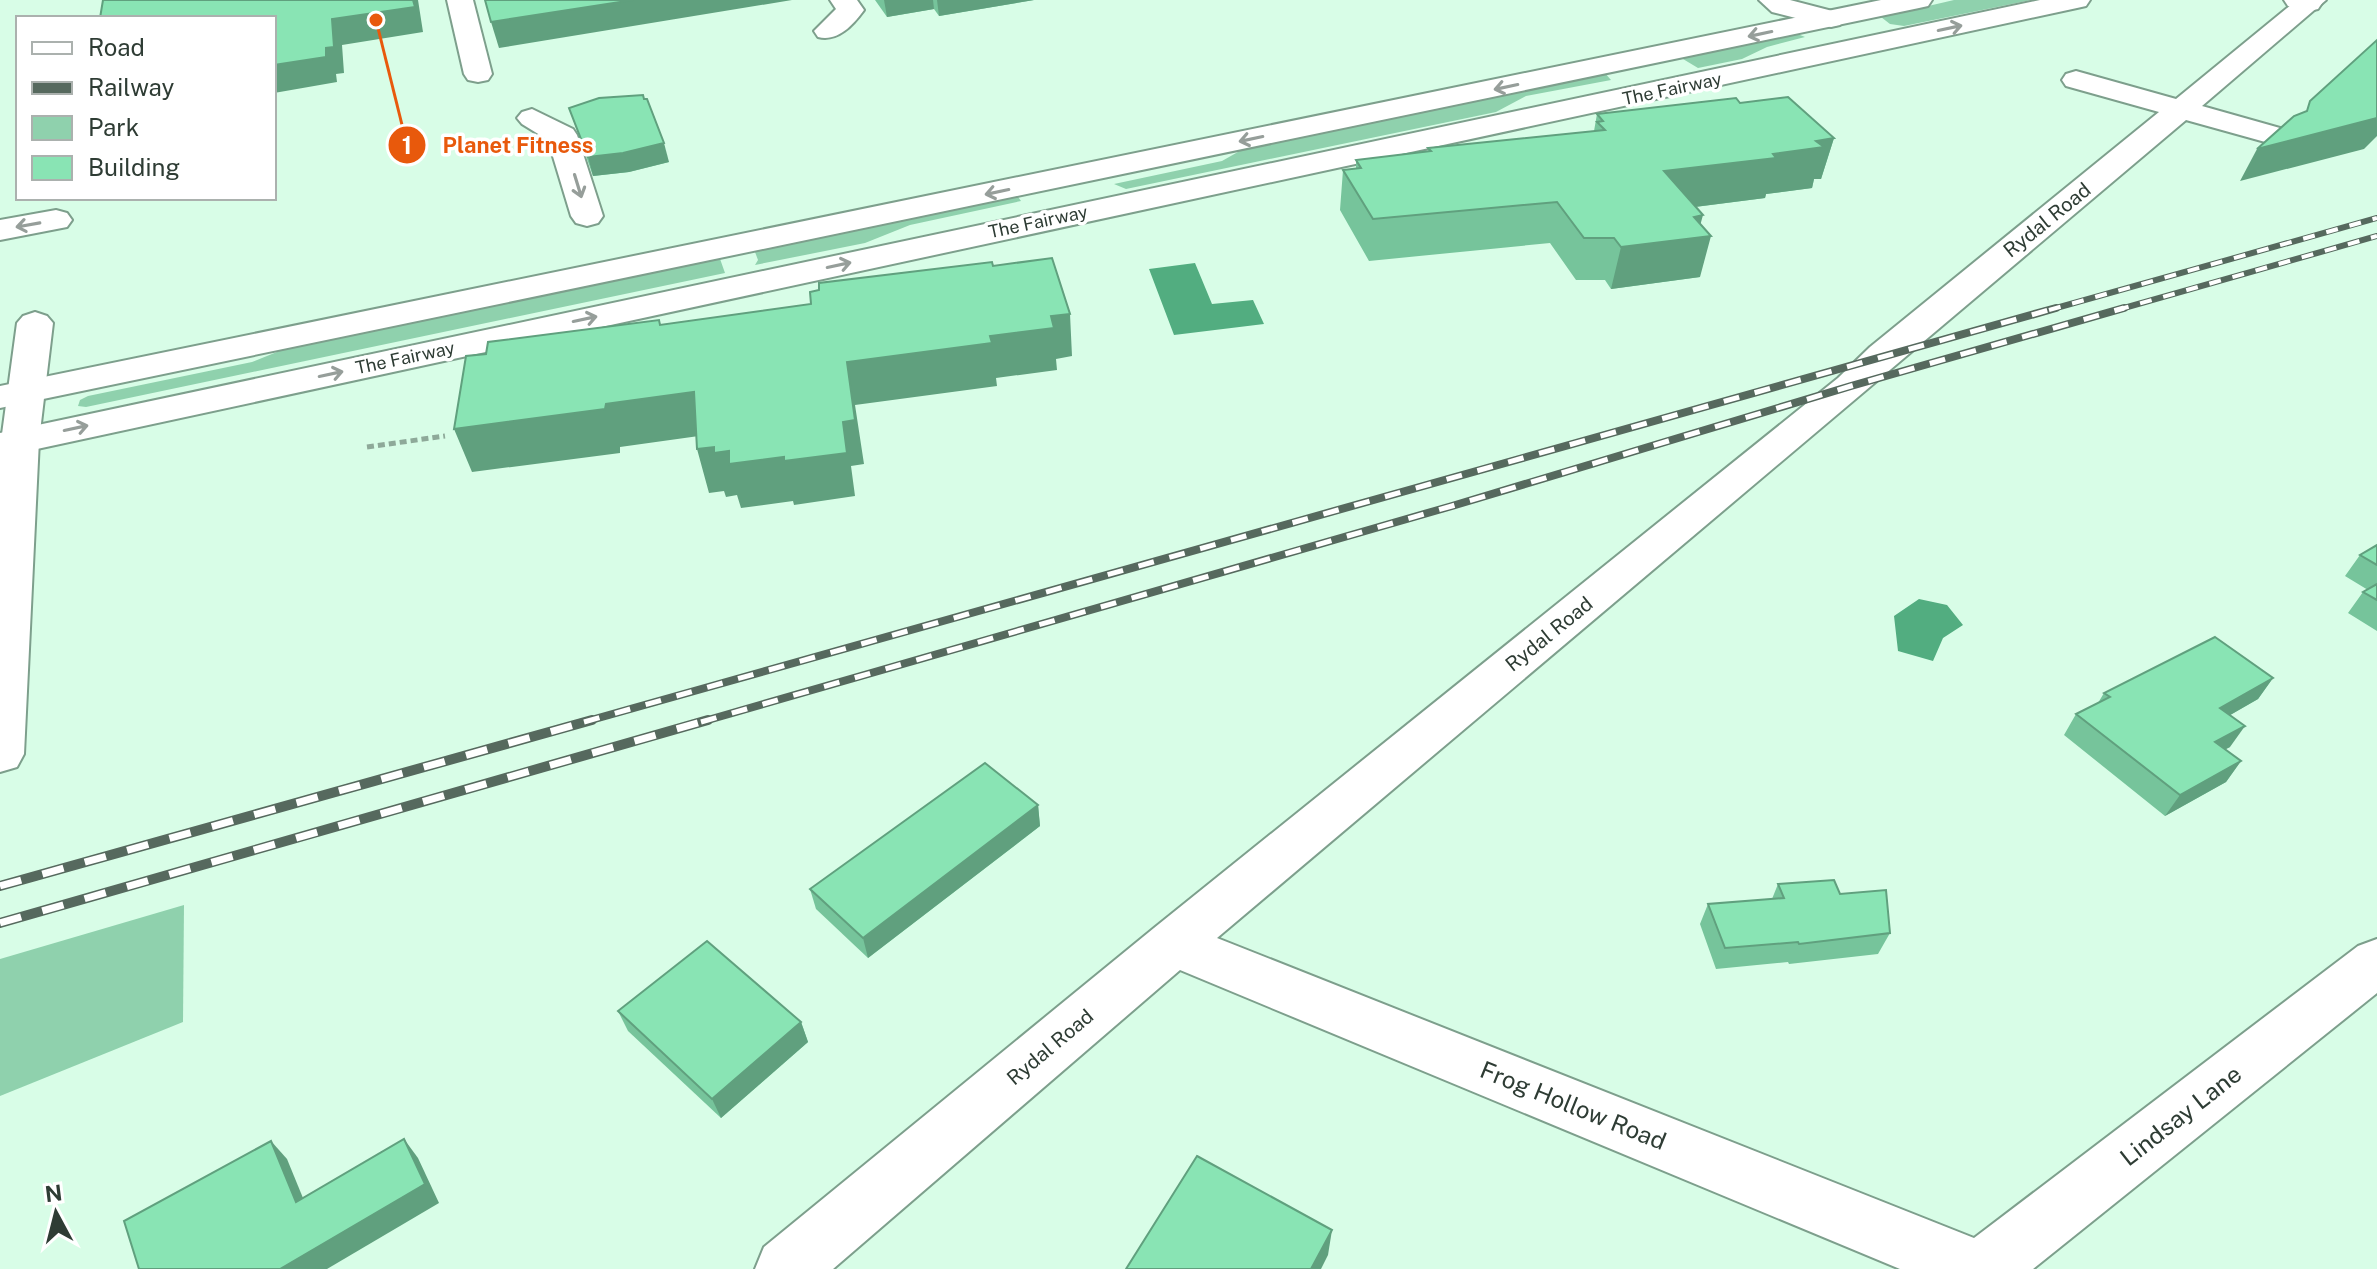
<svg xmlns="http://www.w3.org/2000/svg" width="2377" height="1269" viewBox="0 0 2377 1269" font-family="'Public Sans',sans-serif">
  <rect width="100%" height="100%" fill="#d8fde7"/>
  <g fill="#8fd1ad">
    <polygon points="1954,0 2031,0 1904,26 1890,24 1881,17"/>
    <polygon points="1795,33 1805,37 1767,47 1742,59 1698,68 1683,59 1688,56"/>
    <polygon points="1604,72 1611,80 1526,96 1496,112 1126,189 1114,184 1222,161 1252,144"/>
    <polygon points="1016,194 1021,201 910,225 865,243 755,265 758,260 755,252 749,249"/>
    <polygon points="719,256 725,273 86,407 78,406 80,400 88,396 252,362 304,341"/>
    <polygon points="184,905 183,1022 0,1096 0,959"/>
  </g>
  <g fill="#52ad80">
    <polygon points="1195,263 1212,304 1253,300 1264,324 1174,335 1149,269"/>
    <polygon points="1919,599 1947,605 1963,625 1943,638 1933,661 1898,651 1894,616"/>
  </g>
  <g fill="none" stroke-linecap="round" stroke-linejoin="round">
    <defs>
      <g id="minor">
        <polygon points="447,0 473,0 492,74 488,80 478,82 468,80 464,74"/>
        <path d="M830,0h27l7,10c-11,15 -26,32 -46,27l-4,-6 22,-22z"/>
        <polygon points="1759,0 1790,0 1840,13 1844,19 1840,25 1831,27 1772,12"/>
        <polygon points="2297,0 2326,0 2202,106 2287,130 2291,136 2287,142 2276,145 2186,120 1217,938 1974,1238 2358,946 2377,939 2377,993 2033,1269 1900,1269 1180,970 833,1269 755,1269 764,1247 1154,928 1838,378 1870,347 2159,112 2066,86 2062,80 2066,74 2076,71 2176,99"/>
        <polygon points="532,109 573,129 577,135 603,216 598,223 587,226 576,223 571,216 548,140 522,124 517,118 522,112"/>
        <polygon points="56,210 67,213 72,220 67,227 0,240 0,220"/>
        <polygon points="35,312 47,316 53,323 39,440 24,754 17,767 0,772 0,449 17,323 23,316"/>
      </g>
      <g id="major">
        <polygon points="1881,0 1932,0 1928,6 1919,8 0,408 0,386"/>
        <polygon points="2040,0 2090,0 2086,6 2077,8 0,457 0,433"/>
        <polygon points="2284,0 2320,0 2322,3 2318,9 2309,11 2288,6"/>
      </g>
    </defs>
    <use href="#minor" stroke="#7d9f8c" stroke-width="4"/>
    <use href="#major" stroke="#7d9f8c" stroke-width="4"/>
    <polyline stroke="#8ea999" stroke-width="5" stroke-dasharray="7 4" stroke-linecap="butt" points="367,447 445,436"/>
    <use href="#minor" fill="#fff" fill-rule="evenodd"/>
    <use href="#major" fill="#fff" fill-rule="evenodd"/>
    <defs>
      <g id="rail-far2">
        <polyline points="2049,310 2377,218"/>
        <polyline points="2117,310 2377,236"/>
      </g>
      <g id="rail-far1">
        <polyline points="584,722 2056,308"/>
        <polyline points="701,722 1452,506 1851,386 2124,308"/>
      </g>
      <g id="rail">
        <polyline points="0,886 592,720"/>
        <polyline points="0,923 708,720"/>
      </g>
    </defs>
    <use href="#rail-far2" stroke="#56695e" stroke-width="6"/>
    <use href="#rail-far1" stroke="#56695e" stroke-width="8"/>
    <use href="#rail" stroke="#56695e" stroke-width="10"/>
    <use href="#rail-far2" stroke="#fff" stroke-width="4" stroke-dasharray="12" stroke-linecap="butt"/>
    <use href="#rail-far1" stroke="#fff" stroke-width="5" stroke-dasharray="16" stroke-linecap="butt"/>
    <use href="#rail" stroke="#fff" stroke-width="7" stroke-dasharray="22" stroke-linecap="butt"/>
  </g>
  <g fill="#76c49b">
    <polygon points="875,0 1034,0 939,16 934,9 887,17"/>
    <polygon points="1740,103 1834,138 1821,179 1814,179 1812,188 1766,194 1765,198 1695,207 1701,224 1700,277 1611,289 1605,280 1576,280 1550,243 1369,261 1340,210 1343,170 1356,168 1356,160 1428,152 1428,148 1594,131 1597,114"/>
    <polygon points="569,108 669,162 629,172 593,176"/>
    <polygon points="2377,545 2377,631 2348,613 2363,592 2368,590 2345,576 2360,555"/>
    <polygon points="2273,678 2258,699 2230,715 2230,747 2225,749 2241,761 2226,782 2165,816 2064,735 2076,714 2098,703 2104,693"/>
    <polygon points="1038,805 1040,826 868,958 816,909 810,889"/>
    <polygon points="1778,884 1840,894 1890,933 1878,954 1789,964 1788,962 1716,969 1700,924 1708,904 1772,899"/>
    <polygon points="618,1011 801,1022 808,1042 721,1118 628,1031"/>
  </g>
  <g fill="#60a07e">
    <polygon points="413,0 418,0 423,32 342,45 344,73 336,74 337,82 274,93 274,65 326,48 332,19"/>
    <polygon points="633,0 792,0 499,48 491,22"/>
    <polygon points="884,0 933,0 934,9 887,17"/>
    <polygon points="937,0 1034,0 939,16"/>
    <polygon points="2377,118 2377,136 2364,149 2240,181 2257,149"/>
    <polygon points="1834,138 1821,179 1814,179 1812,188 1766,194 1765,198 1655,212 1664,171 1773,154 1816,141"/>
    <polygon points="664,143 669,162 629,172 593,176 588,157"/>
    <polygon points="1703,215 1697,237 1711,236 1700,277 1611,289 1621,247 1694,217"/>
    <polygon points="1070,314 1072,356 1056,359 1057,370 996,378 997,386 855,405 864,464 851,466 855,496 794,505 793,501 741,508 737,495 726,497 724,491 709,493 697,449 843,422 847,362 990,336 1051,316"/>
    <polygon points="694,392 706,435 620,447 620,453 472,472 454,429 606,404"/>
    <polygon points="2273,678 2258,699 2206,729 2220,708"/>
    <polygon points="2245,726 2230,747 2200,763 2215,742"/>
    <polygon points="2241,761 2226,782 2165,816 2180,795"/>
    <polygon points="1038,805 1040,826 868,958 863,938"/>
    <polygon points="801,1022 808,1042 721,1118 712,1099"/>
    <polygon points="404,1139 418,1158 439,1203 327,1269 280,1269"/>
    <polygon points="271,1141 287,1159 312,1220 296,1202"/>
    <polygon points="1332,1230 1328,1255 1321,1269 1311,1269"/>
  </g>
  <g fill="#89e4b4" stroke="#60a07e" stroke-width="2">
    <polygon points="103,0 413,0 415,7 332,19 334,47 326,48 326,57 274,65 274,18 100,18"/>
    <polygon points="485,0 633,0 491,22"/>
    <polygon points="2377,40 2377,118 2257,149 2294,116 2307,111 2310,101"/>
    <polygon points="643,95 644,99 647,99 664,143 623,153 588,157 569,108 599,98"/>
    <polygon points="1788,97 1834,138 1816,141 1824,147 1773,154 1776,158 1664,171 1703,215 1694,217 1711,236 1621,247 1614,238 1584,238 1557,202 1373,219 1343,170 1361,168 1356,160 1431,151 1428,148 1605,130 1597,122 1603,121 1597,114 1736,98 1740,103"/>
    <polygon points="1052,258 1070,314 1051,316 1054,328 990,336 992,343 847,362 855,420 843,422 847,453 784,461 784,457 729,464 729,451 714,453 714,447 697,449 694,392 606,404 605,409 454,429 466,356 486,354 488,342 659,320 660,325 811,304 810,292 819,290 819,283 992,262 993,266"/>
    <polygon points="2377,545 2377,565 2360,555"/>
    <polygon points="2377,584 2377,600 2363,592"/>
    <polygon points="2215,637 2273,678 2220,708 2245,726 2215,742 2241,761 2180,795 2076,714 2110,697 2104,693"/>
    <polygon points="985,763 1038,805 863,938 810,889"/>
    <polygon points="1834,880 1840,894 1886,890 1890,933 1799,944 1798,942 1725,948 1708,904 1784,898 1778,884"/>
    <polygon points="707,941 801,1022 712,1099 618,1011"/>
    <polygon points="404,1139 425,1184 280,1269 139,1269 124,1221 271,1141 296,1202"/>
    <polygon points="1197,1156 1332,1230 1311,1269 1126,1269"/>
  </g>
  <defs><path id="oneway-shaft" d="M-6 0H5M1.5-3L5.5 0L1.5 3" fill="none" stroke-width="1.6" stroke-linecap="round" stroke-linejoin="round" transform="scale(2)"/></defs>
  <g stroke="#969e9a">
    <use href="#oneway-shaft" transform="translate(1950 28) rotate(-12)"/>
    <use href="#oneway-shaft" transform="translate(1760 34) rotate(168)"/>
    <use href="#oneway-shaft" transform="translate(1506 87) rotate(168)"/>
    <use href="#oneway-shaft" transform="translate(1251 139) rotate(168)"/>
    <use href="#oneway-shaft" transform="translate(578 186) rotate(73)"/>
    <use href="#oneway-shaft" transform="translate(997 192) rotate(168)"/>
    <use href="#oneway-shaft" transform="translate(28 225) rotate(170)"/>
    <use href="#oneway-shaft" transform="translate(839 265) rotate(-12)"/>
    <use href="#oneway-shaft" transform="translate(585 319) rotate(-12)"/>
    <use href="#oneway-shaft" transform="translate(331 374) rotate(-12)"/>
    <use href="#oneway-shaft" transform="translate(76 428) rotate(-12)"/>
  </g>
  <g text-anchor="middle" stroke-width="7" stroke-linejoin="round" paint-order="stroke">
    <g font-size="18" fill="#2e3c34" stroke="#fff">
      <text transform="translate(1672 89) rotate(-12)" y="6">The Fairway</text>
      <text transform="translate(1038 222) rotate(-12)" y="6">The Fairway</text>
      <text transform="translate(405 358) rotate(-12)" y="6">The Fairway</text>
    </g>
    <g font-size="20" fill="#2e3c34" stroke="#fff">
      <text transform="translate(2047 220) rotate(-39)" y="7">Rydal Road</text>
      <text transform="translate(1549 634) rotate(-39)" y="7">Rydal Road</text>
      <text transform="translate(1050 1047) rotate(-40)" y="7">Rydal Road</text>
    </g>
    <g font-size="24" fill="#2e3c34" stroke="#fff">
      <text transform="translate(1573 1106) rotate(22)" y="8">Frog Hollow Road</text>
      <text transform="translate(2181 1116) rotate(-38)" y="8">Lindsay Lane</text>
    </g>
  </g>
  <path fill="none" stroke="#e8590c" stroke-width="3" d="M376 20L407 145"/>
  <g fill="#e8590c" stroke="#fff" stroke-width="3">
    <circle cx="376" cy="20" r="8"/>
    <circle cx="407" cy="145" r="20"/>
  </g>
  <g font-size="24" text-anchor="middle" font-weight="bold" fill="#fff">
    <text x="407" y="154">1</text>
  </g>
  <g font-size="22" text-anchor="middle" font-weight="bold" fill="#e8590c" stroke="#fff" stroke-width="7" stroke-linejoin="round" paint-order="stroke">
    <text x="518" y="153">Planet Fitness</text>
  </g>
  <rect x="16" y="16" width="260" height="184" fill="#ffffff" stroke="#abb1ae" stroke-width="2"/>
  <rect x="32" y="42" width="40" height="12" fill="#ffffff" stroke="#abb1ae" stroke-width="2"/>
  <text x="88" y="56" font-size="24" fill="#2e3c34">Road</text>
  <rect x="32" y="82" width="40" height="12" fill="#56695e" stroke="#abb1ae" stroke-width="2"/>
  <text x="88" y="96" font-size="24" fill="#2e3c34">Railway</text>
  <rect x="32" y="116" width="40" height="24" fill="#8fd1ad" stroke="#abb1ae" stroke-width="2"/>
  <text x="88" y="136" font-size="24" fill="#2e3c34">Park</text>
  <rect x="32" y="156" width="40" height="24" fill="#89e4b4" stroke="#abb1ae" stroke-width="2"/>
  <text x="88" y="176" font-size="24" fill="#2e3c34">Building</text>
  <g transform="translate(56 1213) rotate(353)" stroke="#ffffff" stroke-width="6" paint-order="stroke">
  <path d="M0-6L14 30L0 20L-14 30Z" fill="#2e3c34"/>
  <text y="-12" font-size="22" font-weight="bold" text-anchor="middle" fill="#2e3c34">N</text>
  </g>
</svg>
